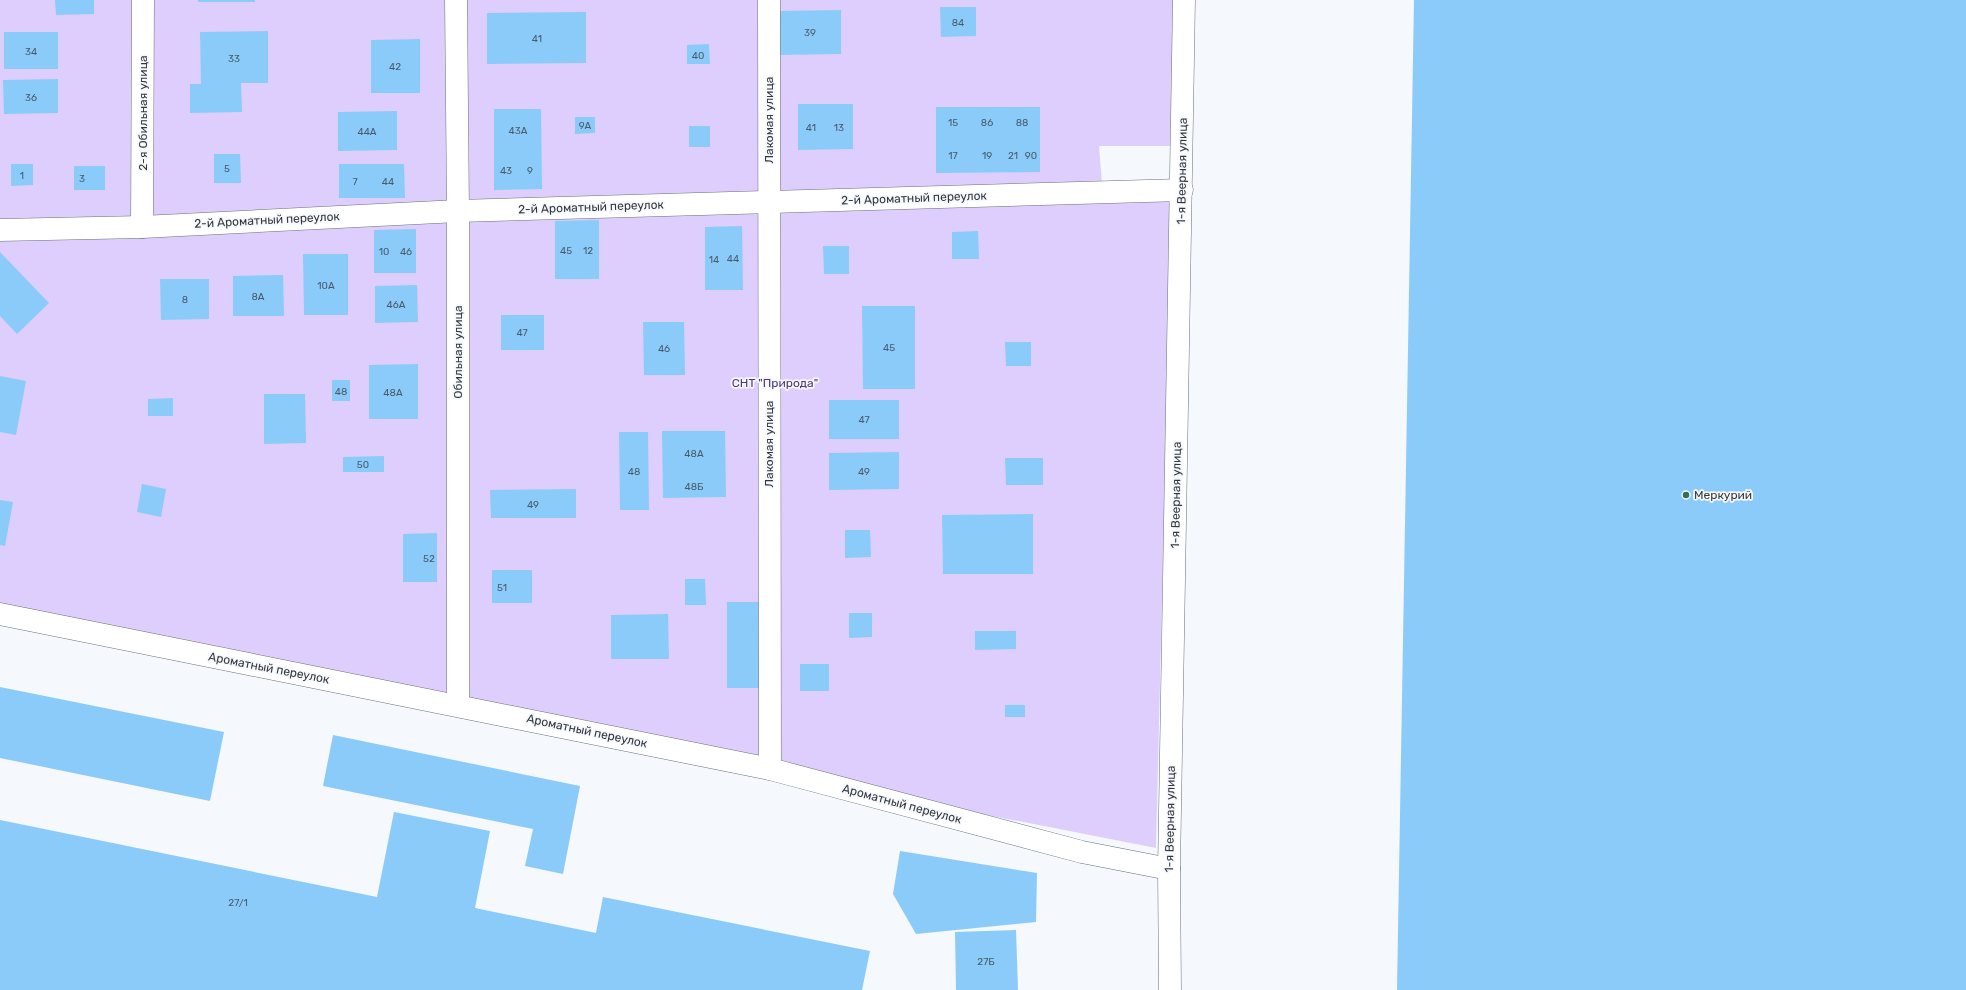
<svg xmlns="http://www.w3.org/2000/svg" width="1966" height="990" viewBox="0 0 1966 990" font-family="Rubik,sans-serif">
  <rect width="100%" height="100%" fill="#f5f8fd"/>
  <polygon fill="#ddcefe" points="0,0 1175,0 1173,146 1099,146 1102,184 1172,185 1156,848 0,621"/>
  <g fill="#8bcbfa">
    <polygon points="55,0 94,0 94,14 56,15"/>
    <rect x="198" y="0" width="57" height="2"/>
    <polygon points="1414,0 1966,0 1966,990 1397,990"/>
    <polygon points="940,7 976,7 976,36 941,37"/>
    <polygon points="841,10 841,54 778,55 778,11"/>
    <polygon points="586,12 586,63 487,64 487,13"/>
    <polygon points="268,31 268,83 241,83 242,112 190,113 190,84 201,84 200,32"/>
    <rect x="4" y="32" width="54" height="37"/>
    <polygon points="420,39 420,93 371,93 371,40"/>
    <polygon points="709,44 710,64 687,64 687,45"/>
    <polygon points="58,79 58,113 4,114 3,80"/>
    <polygon points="798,104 853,104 853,149 798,150"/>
    <polygon points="936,107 1040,107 1040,172 936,173"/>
    <polygon points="494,109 541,109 542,189 494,190"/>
    <polygon points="397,111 397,150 338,151 338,112"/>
    <polygon points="575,117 595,117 595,133 575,134"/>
    <rect x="689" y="126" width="21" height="21"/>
    <polygon points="214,154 240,154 241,183 214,183"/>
    <polygon points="11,164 33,164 33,185 11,186"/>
    <polygon points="339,164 404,164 405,198 339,198"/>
    <rect x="74" y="166" width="31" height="24"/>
    <polygon points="599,220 599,279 555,279 555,221"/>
    <polygon points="742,226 743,290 705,290 705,227"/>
    <polygon points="416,229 416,273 374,273 374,230"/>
    <polygon points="978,231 979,259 952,259 952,232"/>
    <polygon points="823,246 849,246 849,274 824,274"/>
    <polygon points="0,252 49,303 17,334 0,316"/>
    <polygon points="303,254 348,254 348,315 304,315"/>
    <polygon points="283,275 284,316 233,316 233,276"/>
    <polygon points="160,279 209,279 209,319 161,320"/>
    <polygon points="417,285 418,322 375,323 375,286"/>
    <polygon points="862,306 915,306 915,389 863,389"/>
    <rect x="501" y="315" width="43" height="35"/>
    <polygon points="643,322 684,322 685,375 644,375"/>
    <polygon points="1005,342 1031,342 1031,366 1006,366"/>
    <polygon points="418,364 418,419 369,419 369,365"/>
    <polygon points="0,376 26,381 16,435 0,432"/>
    <rect x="332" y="380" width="18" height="21"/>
    <polygon points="264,394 305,394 306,443 264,444"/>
    <polygon points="173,398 173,416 148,416 148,399"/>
    <rect x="829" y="400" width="70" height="39"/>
    <polygon points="662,431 725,431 726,497 663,498"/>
    <polygon points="619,432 648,432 649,510 620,510"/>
    <polygon points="899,452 899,489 829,490 829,453"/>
    <polygon points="384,456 384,472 343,472 343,457"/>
    <polygon points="1005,458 1043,458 1043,485 1006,485"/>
    <polygon points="142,484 166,489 161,517 137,512"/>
    <polygon points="576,489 576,518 491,518 490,490"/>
    <polygon points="0,500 13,502 5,546 0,545"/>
    <polygon points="1033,514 1033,574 943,574 942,515"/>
    <polygon points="845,530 870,530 871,557 845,558"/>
    <polygon points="437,533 437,582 403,582 403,534"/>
    <rect x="492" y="570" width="40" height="33"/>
    <polygon points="685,579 705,579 706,605 685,605"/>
    <rect x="727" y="602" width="34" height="86"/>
    <polygon points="849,613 872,613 872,637 849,638"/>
    <polygon points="668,614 669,659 611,659 611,615"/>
    <polygon points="975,631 1016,631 1016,649 975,650"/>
    <rect x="800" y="664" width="29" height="27"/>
    <polygon points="0,687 224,732 210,801 0,758"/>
    <rect x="1005" y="705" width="20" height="12"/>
    <polygon points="333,735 580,786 563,874 525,866 533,829 323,786"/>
    <polygon points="394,812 490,831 475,908 596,933 603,897 870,951 862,990 0,990 0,820 377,897"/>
    <polygon points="900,851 1037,873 1036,922 916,934 893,894"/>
    <polygon points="1016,930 1018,990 956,990 955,932"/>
  </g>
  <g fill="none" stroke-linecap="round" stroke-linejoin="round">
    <defs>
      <g id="minor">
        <polyline points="456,0 458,211 458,705"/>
        <polyline points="769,0 770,769"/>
        <polyline points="142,227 143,0"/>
        <polyline points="0,230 142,227 458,211 1182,190"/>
        <polyline points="0,614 770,769 1082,852 1169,869"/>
        <polyline points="1170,990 1169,869 1184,0"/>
      </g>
    </defs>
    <use href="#minor" stroke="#69707c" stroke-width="23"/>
    <use href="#minor" stroke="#fff" stroke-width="22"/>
  </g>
  <circle fill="#366e56" stroke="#f5f8fd" stroke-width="1.5" cx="1686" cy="495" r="4"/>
  <g text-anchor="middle" stroke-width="3.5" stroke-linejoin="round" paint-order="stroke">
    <g font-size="10" fill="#495b6b">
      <text x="958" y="26">84</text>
      <text x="810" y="36">39</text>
      <text x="537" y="42">41</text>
      <text x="31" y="55">34</text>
      <text x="698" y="59">40</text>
      <text x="234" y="62">33</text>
      <text x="395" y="70">42</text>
      <text x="31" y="101">36</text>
      <text x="953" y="126">15</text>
      <text x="987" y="126">86</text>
      <text x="1022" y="126">88</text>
      <text x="585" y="129">9А</text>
      <text x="811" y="131">41</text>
      <text x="839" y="131">13</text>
      <text x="518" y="134">43А</text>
      <text x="367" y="135">44А</text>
      <text x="953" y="159">17</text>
      <text x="987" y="159">19</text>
      <text x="1013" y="159">21</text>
      <text x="1031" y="159">90</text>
      <text x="227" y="172">5</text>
      <text x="506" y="174">43</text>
      <text x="530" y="174">9</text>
      <text x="22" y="179">1</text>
      <text x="82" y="182">3</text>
      <text x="355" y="185">7</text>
      <text x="388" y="185">44</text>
      <text x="566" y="254">45</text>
      <text x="588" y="254">12</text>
      <text x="384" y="255">10</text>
      <text x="406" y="255">46</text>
      <text x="733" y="262">44</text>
      <text x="714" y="263">14</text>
      <text x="326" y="289">10А</text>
      <text x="258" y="300">8А</text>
      <text x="185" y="303">8</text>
      <text x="396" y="308">46А</text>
      <text x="522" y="336">47</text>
      <text x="889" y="351">45</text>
      <text x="664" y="352">46</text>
      <text x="341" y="395">48</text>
      <text x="393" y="396">48А</text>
      <text x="864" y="423">47</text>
      <text x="694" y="457">48А</text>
      <text x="363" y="468">50</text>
      <text x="634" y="475">48</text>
      <text x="864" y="475">49</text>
      <text x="694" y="490">48Б</text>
      <text x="533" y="508">49</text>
      <text x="429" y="562">52</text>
      <text x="502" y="591">51</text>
      <text x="238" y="906">27/1</text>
      <text x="986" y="965">27Б</text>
    </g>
    <g font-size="12" fill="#33363b" stroke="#f5f8fd">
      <text transform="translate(143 113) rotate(-90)" y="4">2-я Обильная улица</text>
      <text transform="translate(769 120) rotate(-90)" y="4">Лакомая улица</text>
      <text transform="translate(1182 171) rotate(-89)" y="4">1-я Веерная улица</text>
      <text transform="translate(914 198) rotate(-2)" y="4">2-й Ароматный переулок</text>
      <text transform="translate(591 207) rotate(-2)" y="4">2-й Ароматный переулок</text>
      <text transform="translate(267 220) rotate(-3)" y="4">2-й Ароматный переулок</text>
      <text transform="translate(458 352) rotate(-90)" y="4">Обильная улица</text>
      <text transform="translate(769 444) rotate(-90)" y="4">Лакомая улица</text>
      <text transform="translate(1176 495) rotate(-89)" y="4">1-я Веерная улица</text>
      <text transform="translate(269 668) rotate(11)" y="4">Ароматный переулок</text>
      <text transform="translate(587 731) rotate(12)" y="4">Ароматный переулок</text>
      <text transform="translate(902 804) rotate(15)" y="4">Ароматный переулок</text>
      <text transform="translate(1170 819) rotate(-89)" y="4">1-я Веерная улица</text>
    </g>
    <g font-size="12" fill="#51327d" stroke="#f5f8fd">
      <text x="775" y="387">СНТ "Природа"</text>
    </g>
    <g font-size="12" fill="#33363b" stroke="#f5f8fd" text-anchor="start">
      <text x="1694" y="499">Меркурий</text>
    </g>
  </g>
</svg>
